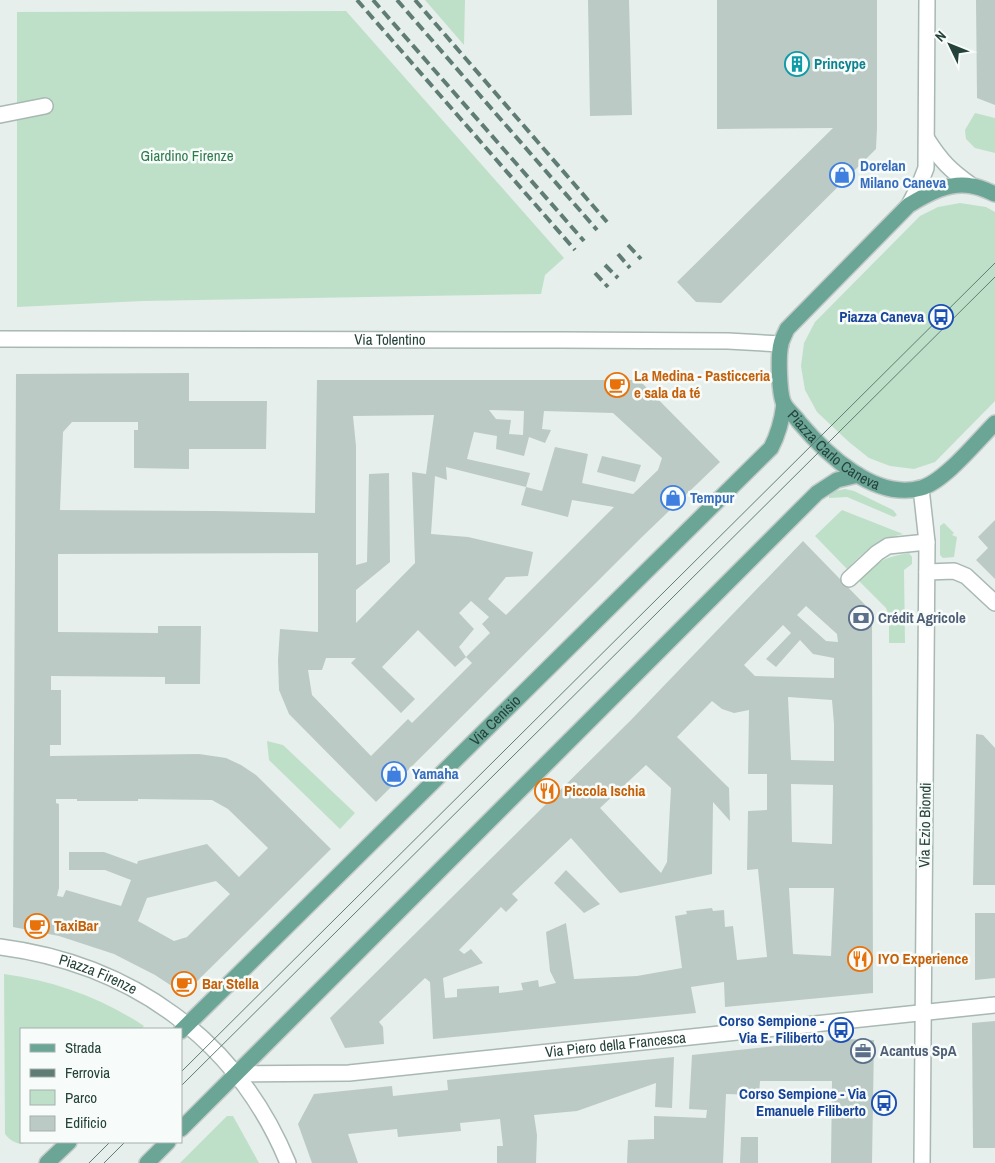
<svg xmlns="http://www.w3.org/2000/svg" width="995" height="1163" viewBox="0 0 995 1163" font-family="'Archivo Narrow',sans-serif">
  <rect width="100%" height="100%" fill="#e6efeb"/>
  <g fill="#bfe0c8">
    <polygon points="425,0 465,0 464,45"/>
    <polygon points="346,11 564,258 545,275 541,294 143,301 17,307 17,12"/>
    <polygon points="975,113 995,118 995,153 975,148 966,139 965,130"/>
    <polygon points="960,203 986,207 995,212 995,401 935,462 914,469 890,466 869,458 849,442 817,412 805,390 801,366 804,343 815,322 920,216 938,207"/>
    <polygon points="845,489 854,491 893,510 897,515 894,517 847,497 829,498 829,496 835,491"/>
    <path d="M842,510l61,24c-28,7 -36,15 -56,35l-32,-33z"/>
    <polygon points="944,523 954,533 952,535 957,537 954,557 943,558 940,555 940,526"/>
    <path d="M909,553l3,4v7l-8,6 1,73h-16v-28l-3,-7 -27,-27c20,-20 22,-23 50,-28z"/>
    <polygon points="267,741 283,745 355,813 340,829 269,760"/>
    <path d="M4,974c51,7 98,24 140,52l-3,3h-120v113h7c-8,4 -17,0 -23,-8z"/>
    <polygon points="227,1116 233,1116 259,1163 180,1163"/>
  </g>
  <g fill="#bbcac4" fill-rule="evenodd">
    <polygon points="588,0 629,0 632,115 590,116"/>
    <polygon points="717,0 877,0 877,128 876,149 721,303 696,302 677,282 833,128 717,129"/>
    <polygon points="976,0 995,0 995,105 977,98"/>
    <path d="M189,373v28h78l-1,48h-77v20l-55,-1v-38h4v-8h-66l-9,10 -3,78 154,1 101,2 2,-133h322l81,82 -77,74 -267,266 -87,-88 -10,-24 -1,-30 2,-31 38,3v-79l-260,1v78l100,1v-7h43l-1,58h-35v-7l-114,-1v14h10v55h-11v11l149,-2 27,4 15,7 15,10 75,74 -147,145 -29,-19 -41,-21 -55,-18 -46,-9 3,-553zM489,410l35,1 -1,24 -14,-1 2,-14 -15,-1zM544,411l69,2 49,45 -4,12 -25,24 -51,-11 6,-29 -33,-7 -13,44 -16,-4 -5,18 47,12 4,-17 42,7 -108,108 -18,-16 18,-22 22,-1 5,-24 -65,-15 -37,-3 4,-58 12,4 -1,-13 80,20 4,-14 -63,-14 7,-27 23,4 -1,13 28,7 5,-19 16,6 6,-13 -9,-1zM434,415l-8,59 -14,-2 3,91 -59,60v-33l34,-28 -1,-89 -20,1 -2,88 -11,3v-119l-3,-30zM471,601l18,16 -7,7 8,9 -24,24 -7,-10 15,-18 -15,-16zM418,630l37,37 11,-10 6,6 -60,60 -4,-4 -37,37 -59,-61 -4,-25h14l4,-12h30l-5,5 50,50 14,-14 -33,-32zM56,799h21v2h61v-2l74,1 16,9 40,39 -29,29 -32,-33 -69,17 -1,3 -33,-12h-35v18h36l26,10 -10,26 -55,-16 -3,7 -6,-1 2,-8v-84l-3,-1zM216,881l14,13 -43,43 -13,4 -36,-20 9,-23z"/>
    <polygon points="602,456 641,465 635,482 597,472"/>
    <polygon points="995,520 995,579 976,560 988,548 978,537"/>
    <path d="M803,541l69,71 1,381 -148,14 -1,-25 -33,5 5,26 -263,26 -3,-57 -5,-4 -46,44 4,5 1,17 -39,4 -15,-30 301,-298zM806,606l31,28 1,8 -12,-1 -29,-26zM783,625l8,8 -25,26 10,8 24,-27 13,14 21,4v20l-79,-2 -11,-11zM788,697l44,3 2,24v37l-43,-1zM712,701l10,8 12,4 15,-3 -1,64h19v36l-19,1 -1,59 11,-1 9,88 -30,3 -4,-34 -8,1 -1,-17 -11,1 -1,-3 -26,3 1,3 -12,2 7,52 -45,8 -63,3 -8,-56 -20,9 4,39 6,12 -17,4 -1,-7 -17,3 2,7 -24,3v-7l-42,3v8l-12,1 -2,-20 40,-15 -12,-14 -7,5 -5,-4 42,-43 5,5 12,-12 -6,-6 59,-56 49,55 92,-19 1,-72 17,19 -1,-33 -52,-51zM646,765l25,23 -4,74 -6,11 -61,-65zM791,784l42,1 -1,59 -40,-2zM789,888h45l-3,68 -38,-2z"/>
    <polygon points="976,734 983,735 995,748 995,885 973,885"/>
    <polygon points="566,870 600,904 584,913 554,883"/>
    <polygon points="975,913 995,913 995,978 975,980"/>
    <polygon points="995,1021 995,1148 973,1148 972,1023"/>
    <polygon points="842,1039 874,1040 872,1163 831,1163 832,1081 760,1081 759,1095 726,1094 723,1163 627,1163 628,1140 654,1139 654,1116 706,1118 707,1110 689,1109 692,1055"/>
    <polygon points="674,1057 672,1108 655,1107 656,1083 577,1111 534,1115 537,1135 536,1163 497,1163 497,1146 503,1146 500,1119 460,1123 461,1131 398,1137 397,1129 348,1134 358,1163 312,1163 298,1124 314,1094 392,1086 393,1096 448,1090 447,1080"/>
    <polygon points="741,1137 758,1137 758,1163 740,1163"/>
  </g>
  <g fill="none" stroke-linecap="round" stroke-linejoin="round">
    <defs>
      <g id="minor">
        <polyline points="0,115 45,106"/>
        <path d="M927,139c14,22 23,31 44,46"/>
        <polyline points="909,205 919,186 926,168 927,0"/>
        <path id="s1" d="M0,339l561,1 167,1 53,3"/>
        <polyline points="921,488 927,542 922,1163"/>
        <polyline points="927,572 954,571 966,576 995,603"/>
        <polyline points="849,579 877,553 888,546 927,542"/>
        <path id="s2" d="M0,947c131,17 237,92 288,216"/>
        <path id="s3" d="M236,1074l113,-1 646,-68"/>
      </g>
      <g id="major">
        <path id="s4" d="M995,194c-7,-3 -15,-7 -23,-8 -22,-5 -45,8 -63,19l-122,124c-2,5 -5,10 -6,15 -3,11 -2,50 3,60 4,7 11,12 15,18 27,32 76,79 122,66 23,-6 56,-47 74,-65"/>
        <path id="s5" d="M181,1031l590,-583c8,-15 11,-28 13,-44"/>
        <polyline points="181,1129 817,493 837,480 858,475"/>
        <polyline points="47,1163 69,1142"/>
        <polyline points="147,1163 168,1142"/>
      </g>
    </defs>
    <use href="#minor" stroke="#a8b8b2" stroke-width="18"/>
    <use href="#major" stroke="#c2cac8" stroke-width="18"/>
    <use href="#minor" stroke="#fff" stroke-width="15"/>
    <use href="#major" stroke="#6aa596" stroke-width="15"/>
    <g stroke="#5f7d75" stroke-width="1">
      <polyline points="181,1072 995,263"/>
      <polyline points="181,1086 995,277"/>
      <polyline points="89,1163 110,1142"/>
      <polyline points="104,1163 125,1142"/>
    </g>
    <g stroke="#5f7d75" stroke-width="4" stroke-dasharray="10 5" stroke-linecap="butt">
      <polyline points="357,0 575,250"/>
      <polyline points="373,0 584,241"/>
      <polyline points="397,0 597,230"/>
      <polyline points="415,0 607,222"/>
      <polyline points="628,245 641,259"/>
      <polyline points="618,254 630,268"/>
      <polyline points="605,265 618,278"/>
      <polyline points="595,273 608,287"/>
    </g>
  </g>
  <defs>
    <symbol id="building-ring" viewBox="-11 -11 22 22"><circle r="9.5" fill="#f7fbf9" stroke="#0f9aa8" stroke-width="1.5"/><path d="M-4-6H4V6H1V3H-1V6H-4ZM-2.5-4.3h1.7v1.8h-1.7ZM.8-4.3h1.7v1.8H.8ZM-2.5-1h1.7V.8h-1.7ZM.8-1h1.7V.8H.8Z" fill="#0f9aa8"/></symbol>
    <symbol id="shop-ring" viewBox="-11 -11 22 22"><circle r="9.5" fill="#f7fbf9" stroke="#3f7fe0" stroke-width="1.5"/><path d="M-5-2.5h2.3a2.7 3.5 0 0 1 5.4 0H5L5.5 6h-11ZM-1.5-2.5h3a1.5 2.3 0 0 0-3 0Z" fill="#3f7fe0"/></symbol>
    <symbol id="bus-ring" viewBox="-11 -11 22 22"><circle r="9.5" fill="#f7fbf9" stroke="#1a4fb4" stroke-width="1.5"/><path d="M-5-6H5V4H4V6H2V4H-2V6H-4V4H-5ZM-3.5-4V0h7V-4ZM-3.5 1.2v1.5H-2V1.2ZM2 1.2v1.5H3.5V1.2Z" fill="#1a4fb4"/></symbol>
    <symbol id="cafe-ring" viewBox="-11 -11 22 22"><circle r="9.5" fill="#f7fbf9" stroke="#e8710a" stroke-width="1.5"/><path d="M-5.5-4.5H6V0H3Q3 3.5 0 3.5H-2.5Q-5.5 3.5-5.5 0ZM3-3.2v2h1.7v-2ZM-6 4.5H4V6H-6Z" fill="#e8710a"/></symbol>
    <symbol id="bank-ring" viewBox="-11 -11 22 22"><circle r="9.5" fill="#f7fbf9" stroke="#5c6f8a" stroke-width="1.5"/><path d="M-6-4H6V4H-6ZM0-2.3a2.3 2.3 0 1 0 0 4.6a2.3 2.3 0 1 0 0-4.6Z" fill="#5c6f8a"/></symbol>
    <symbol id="restaurant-ring" viewBox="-11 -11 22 22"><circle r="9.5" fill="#f7fbf9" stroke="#e8710a" stroke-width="1.5"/><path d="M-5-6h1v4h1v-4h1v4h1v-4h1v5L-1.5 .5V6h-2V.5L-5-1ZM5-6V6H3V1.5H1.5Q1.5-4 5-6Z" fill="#e8710a"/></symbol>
    <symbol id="office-ring" viewBox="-11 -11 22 22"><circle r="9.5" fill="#f7fbf9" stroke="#5c6f8a" stroke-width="1.5"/><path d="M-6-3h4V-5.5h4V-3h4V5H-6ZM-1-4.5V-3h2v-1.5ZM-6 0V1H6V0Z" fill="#5c6f8a"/></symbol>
  </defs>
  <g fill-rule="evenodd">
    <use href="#building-ring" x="783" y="50" width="28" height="28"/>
    <use href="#shop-ring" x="828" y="161" width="28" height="28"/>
    <use href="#bus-ring" x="927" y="303" width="28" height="28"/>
    <use href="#cafe-ring" x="603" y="371" width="28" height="28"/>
    <use href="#shop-ring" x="659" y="484" width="28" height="28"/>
    <use href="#bank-ring" x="847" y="604" width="28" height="28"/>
    <use href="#shop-ring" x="380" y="760" width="28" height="28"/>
    <use href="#restaurant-ring" x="533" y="777" width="28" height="28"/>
    <use href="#cafe-ring" x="23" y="912" width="28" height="28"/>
    <use href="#restaurant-ring" x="846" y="945" width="28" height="28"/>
    <use href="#cafe-ring" x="170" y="970" width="28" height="28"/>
    <use href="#bus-ring" x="827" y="1016" width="28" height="28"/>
    <use href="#office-ring" x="849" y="1037" width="28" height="28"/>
    <use href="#bus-ring" x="870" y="1089" width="28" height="28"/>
  </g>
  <g text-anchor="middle" stroke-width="5" stroke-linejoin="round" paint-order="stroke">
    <g font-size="15" font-weight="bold" fill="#0d838f" stroke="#f7fbf9" text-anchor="start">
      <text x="814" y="69">Princype</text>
    </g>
    <g font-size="15" fill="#2d7a4b" stroke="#f7fbf9">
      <text x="187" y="161">Giardino Firenze</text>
    </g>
    <g font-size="15" font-weight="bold" fill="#366cbe" stroke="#f7fbf9" text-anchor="start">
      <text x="860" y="171">Dorelan<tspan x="860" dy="17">Milano Caneva</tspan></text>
      <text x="690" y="503">Tempur</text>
      <text x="412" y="779">Yamaha</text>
    </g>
    <g font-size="15" font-weight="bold" fill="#164399" stroke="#f7fbf9" text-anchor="end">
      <text x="924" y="322">Piazza Caneva</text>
      <text x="824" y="1026">Corso Sempione -<tspan x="824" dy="17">Via E. Filiberto</tspan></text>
      <text x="866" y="1099">Corso Sempione - Via<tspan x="866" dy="17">Emanuele Filiberto</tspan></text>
    </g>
    <g font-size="15" fill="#24423a" stroke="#f7fbf9">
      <text dy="5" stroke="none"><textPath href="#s1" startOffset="390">Via Tolentino</textPath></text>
      <text dy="5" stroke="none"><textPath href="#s4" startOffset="411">Piazza Carlo Caneva</textPath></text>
      <text dy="5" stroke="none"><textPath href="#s5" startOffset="442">Via Cenisio</textPath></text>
      <text transform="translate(925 825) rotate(-89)" y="5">Via Ezio Biondi</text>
      <text dy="5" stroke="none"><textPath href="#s2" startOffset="102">Piazza Firenze</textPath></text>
      <text dy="5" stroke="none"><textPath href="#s3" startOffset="381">Via Piero della Francesca</textPath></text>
    </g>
    <g font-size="15" font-weight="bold" fill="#c56008" stroke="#f7fbf9" text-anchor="start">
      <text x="634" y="381">La Medina - Pasticceria<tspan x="634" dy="17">e sala da té</tspan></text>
      <text x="564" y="796">Piccola Ischia</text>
      <text x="54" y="931">TaxiBar</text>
      <text x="878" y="964">IYO Experience</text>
      <text x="202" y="989">Bar Stella</text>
    </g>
    <g font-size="15" font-weight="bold" fill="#4e5e75" stroke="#f7fbf9" text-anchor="start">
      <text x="878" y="623">Crédit Agricole</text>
      <text x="880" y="1056">Acantus SpA</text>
    </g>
  </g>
  <rect x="20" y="1028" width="162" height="115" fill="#f7fbf9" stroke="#a3b1ad"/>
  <rect x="30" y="1044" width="25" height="8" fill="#6aa596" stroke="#a3b1ad"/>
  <text x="65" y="1053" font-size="15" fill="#24423a">Strada</text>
  <rect x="30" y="1069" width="25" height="8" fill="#5f7d75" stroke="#a3b1ad"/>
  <text x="65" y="1078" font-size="15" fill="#24423a">Ferrovia</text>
  <rect x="30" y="1090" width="25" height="15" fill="#bfe0c8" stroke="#a3b1ad"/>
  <text x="65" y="1103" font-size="15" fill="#24423a">Parco</text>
  <rect x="30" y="1116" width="25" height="15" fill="#bbcac4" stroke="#a3b1ad"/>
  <text x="65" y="1128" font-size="15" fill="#24423a">Edificio</text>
  <g transform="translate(950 45) rotate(313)" stroke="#f7fbf9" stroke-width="4" paint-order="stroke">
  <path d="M0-4L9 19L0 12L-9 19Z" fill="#24423a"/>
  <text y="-8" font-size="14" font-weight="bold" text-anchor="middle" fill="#24423a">N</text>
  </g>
</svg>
